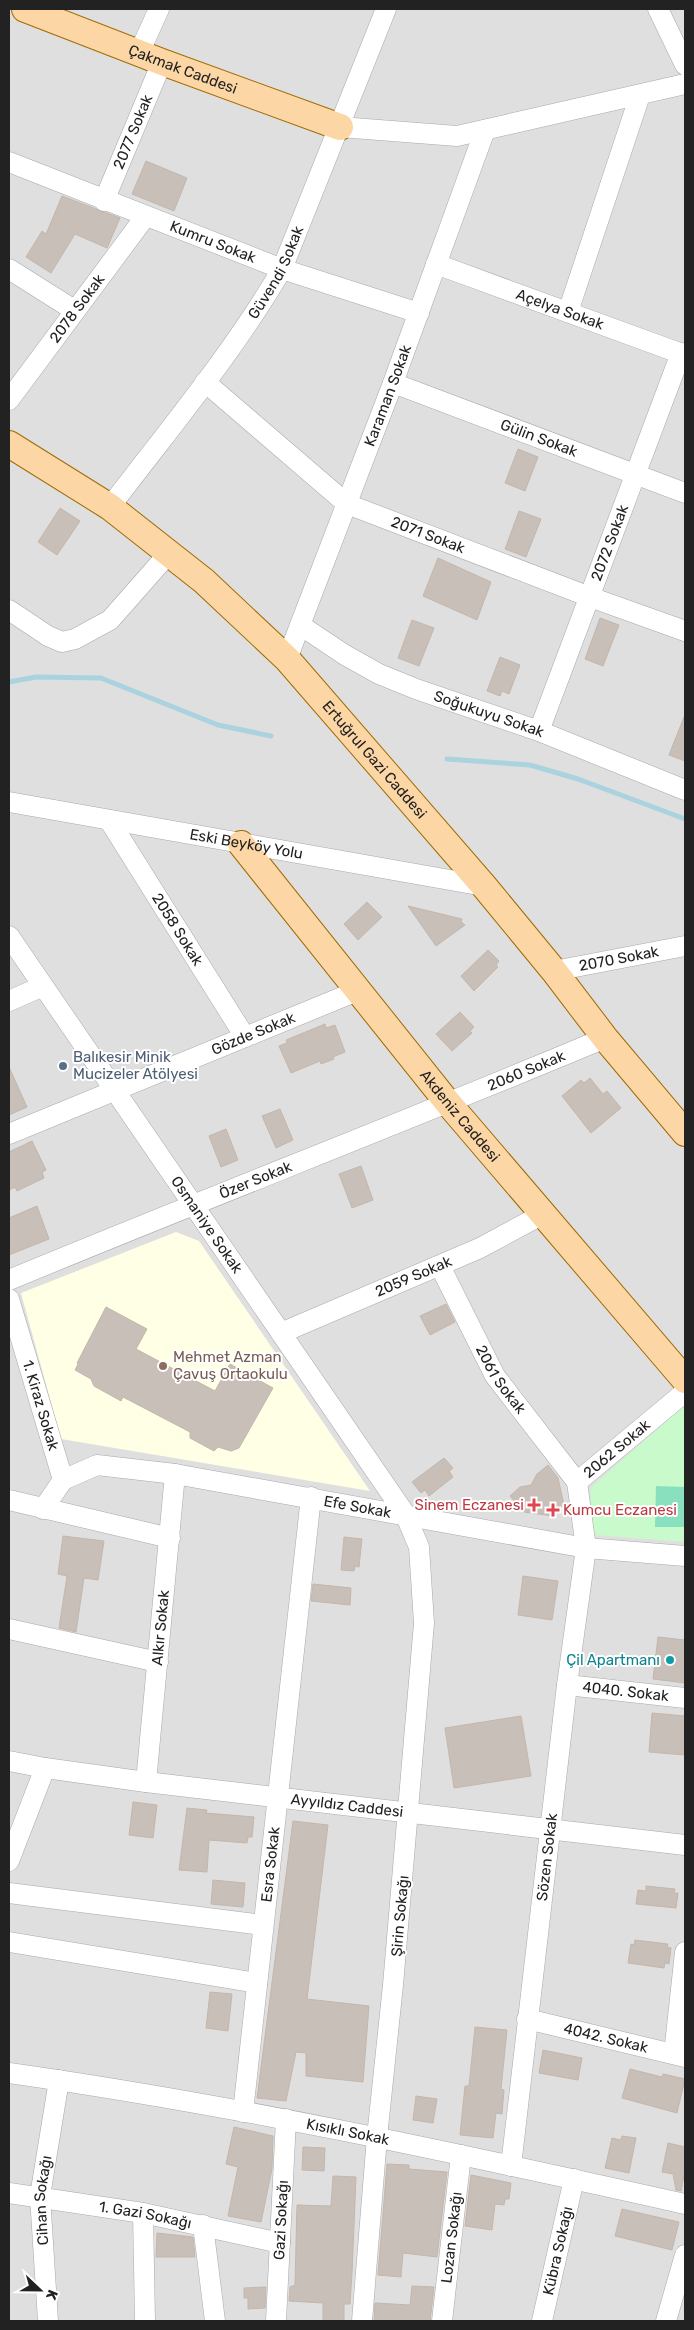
<svg xmlns="http://www.w3.org/2000/svg" width="694" height="2330" viewBox="0 0 694 2330" font-family="Rubik,sans-serif">
  <rect width="100%" height="100%" fill="#f2efe9"/>
  <rect fill="#e0dfdf" x="9" y="9" width="676" height="2312"/>
  <polygon fill="#ffffe5" points="176,1232 199,1241 370,1491 61,1439 21,1293"/>
  <polygon fill="#c8facc" points="685,1405 685,1542 595,1535 593,1532 590,1488"/>
  <polygon fill="#88e0be" points="656,1486 685,1487 685,1527 655,1527"/>
  <g fill="none" stroke-linecap="round" stroke-linejoin="round">
    <g stroke="#aad3df" stroke-width="5">
      <polyline points="9,682 36,677 101,678 218,725 271,736"/>
      <polyline points="447,759 530,765 578,779 685,819"/>
    </g>
  </g>
  <g fill="#c7bfb8" stroke="#c4b6ab">
    <polygon points="146,161 187,178 174,211 132,194"/>
    <polygon points="62,196 120,218 107,248 75,234 51,273 26,257 42,231 46,234"/>
    <polygon points="518,449 538,457 525,491 505,483"/>
    <polygon points="60,508 80,521 57,555 38,542"/>
    <polygon points="519,511 541,519 526,557 505,549"/>
    <polygon points="438,558 491,582 477,620 423,596"/>
    <polygon points="600,618 619,625 603,666 585,659"/>
    <polygon points="412,620 434,628 419,666 398,658"/>
    <polygon points="500,657 520,665 509,694 502,691 500,696 487,691"/>
    <polygon points="684,717 685,718 685,761 669,755"/>
    <polygon points="367,902 382,917 358,940 344,924"/>
    <polygon points="408,906 462,919 461,922 465,925 436,946"/>
    <polygon points="488,950 499,961 496,965 498,967 474,991 461,976"/>
    <polygon points="460,1012 474,1027 470,1031 472,1033 452,1051 436,1034"/>
    <polygon points="325,1024 326,1028 335,1025 345,1052 333,1057 334,1059 321,1064 320,1061 291,1073 279,1046 287,1043 286,1040"/>
    <polygon points="9,1067 27,1107 9,1115"/>
    <polygon points="590,1078 603,1094 607,1091 621,1108 591,1133 562,1096 581,1080 584,1083"/>
    <polygon points="280,1109 293,1140 276,1148 262,1116"/>
    <polygon points="226,1129 238,1160 221,1167 209,1136"/>
    <polygon points="32,1141 46,1170 42,1172 44,1178 17,1191 15,1187 9,1190 9,1152"/>
    <polygon points="361,1166 373,1200 352,1208 339,1174"/>
    <polygon points="37,1206 49,1239 9,1255 9,1218"/>
    <polygon points="446,1304 455,1322 430,1335 420,1316"/>
    <polygon points="106,1307 147,1329 136,1349 215,1391 230,1364 273,1388 239,1448 231,1451 218,1447 214,1451 190,1438 190,1432 123,1397 121,1401 94,1386 91,1379 75,1370 78,1364 77,1363"/>
    <polygon points="444,1458 453,1468 449,1471 453,1477 429,1496 425,1490 421,1493 412,1482"/>
    <polygon points="548,1465 558,1478 564,1505 553,1516 524,1512 510,1496 520,1487 531,1485 537,1474"/>
    <polygon points="63,1536 104,1541 98,1580 84,1578 76,1632 59,1628 67,1576 58,1574"/>
    <polygon points="344,1537 362,1539 359,1567 355,1566 354,1571 341,1570"/>
    <polygon points="523,1576 558,1581 552,1620 518,1615"/>
    <polygon points="313,1584 351,1588 350,1605 311,1601"/>
    <polygon points="658,1637 685,1640 685,1683 653,1679"/>
    <polygon points="652,1713 685,1716 685,1755 649,1752"/>
    <polygon points="521,1716 531,1776 454,1788 445,1728"/>
    <polygon points="133,1802 157,1805 153,1838 129,1835"/>
    <polygon points="187,1808 207,1810 206,1813 254,1817 252,1837 248,1837 247,1843 209,1840 207,1872 179,1870"/>
    <polygon points="293,1821 328,1825 307,1999 369,2006 363,2082 306,2076 306,2053 296,2052 286,2101 257,2098"/>
    <polygon points="213,1880 245,1883 243,1907 211,1904"/>
    <polygon points="646,1886 675,1889 674,1893 678,1893 676,1908 636,1904 638,1890 646,1891"/>
    <polygon points="635,1940 668,1944 667,1947 671,1948 669,1964 665,1963 664,1968 628,1963 631,1944 634,1945"/>
    <polygon points="210,1992 232,1994 228,2031 206,2028"/>
    <polygon points="475,2027 507,2030 501,2089 504,2090 502,2114 496,2113 493,2138 460,2135 465,2086 469,2086"/>
    <polygon points="543,2050 582,2058 578,2080 539,2073"/>
    <polygon points="630,2069 662,2077 663,2074 685,2079 677,2113 622,2098"/>
    <polygon points="416,2096 437,2099 433,2123 413,2120"/>
    <polygon points="234,2127 273,2136 272,2169 261,2222 228,2216 238,2167 226,2164"/>
    <polygon points="622,2136 636,2138 629,2173 605,2168 612,2138 621,2140"/>
    <polygon points="668,2143 685,2147 685,2171 681,2191 676,2190 673,2174 662,2172"/>
    <polygon points="303,2147 325,2148 324,2171 302,2170"/>
    <polygon points="387,2164 409,2165 409,2169 447,2172 437,2257 403,2253 401,2277 378,2275"/>
    <polygon points="471,2175 511,2183 509,2199 505,2199 504,2205 495,2204 492,2230 465,2226"/>
    <polygon points="333,2176 356,2177 352,2273 350,2304 344,2304 344,2321 323,2321 323,2303 289,2301 290,2287 295,2285 297,2205 331,2206"/>
    <polygon points="622,2209 679,2222 672,2250 615,2236"/>
    <polygon points="157,2233 193,2237 195,2257 156,2257"/>
    <polygon points="412,2286 434,2287 430,2321 374,2321 375,2303 410,2305"/>
    <polygon points="266,2287 265,2308 248,2309 248,2298 244,2298 244,2288"/>
  </g>
  <g fill="none" stroke-linecap="round" stroke-linejoin="round">
    <defs>
      <g id="minor">
        <polyline points="658,9 685,65"/>
        <polyline points="139,53 159,9"/>
        <polyline points="340,127 457,136 685,84"/>
        <path id="s1" d="M9,162l273,107 137,44"/>
        <path id="s2" d="M104,201l58,-139"/>
        <path id="s3" d="M436,264l249,91"/>
        <polyline points="9,269 74,310"/>
        <polyline points="568,312 640,95"/>
        <path id="s4" d="M205,382l142,122 243,93 95,34"/>
        <path id="s5" d="M393,383l292,110"/>
        <path id="s6" d="M9,400l136,-183"/>
        <path id="s7" d="M110,507c59,-78 123,-154 172,-238l104,-260"/>
        <polyline points="9,610 48,636 62,642 75,639 110,620 169,553"/>
        <path id="s8" d="M300,625l45,30 34,19 37,15 123,42 146,59"/>
        <path id="s9" d="M287,659l106,-276 92,-253"/>
        <path id="s10" d="M539,731l142,-378"/>
        <path id="s11" d="M9,802l475,84"/>
        <path id="s12" d="M109,820l136,217"/>
        <path id="s13" d="M9,936l396,578 14,33 5,76 -31,362 -16,152 -15,184"/>
        <path id="s14" d="M554,971l131,-25"/>
        <polyline points="9,1001 43,986"/>
        <path id="s15" d="M9,1134l348,-143"/>
        <path id="s16" d="M440,1266l55,110 82,106"/>
        <path id="s17" d="M9,1280c198,-82 398,-159 596,-242"/>
        <path id="s18" d="M9,1299l54,181 -20,29"/>
        <path id="s19" d="M281,1333l199,-85 63,-34"/>
        <path id="s20" d="M63,1480l34,-15 78,9 411,74 99,8"/>
        <polyline points="9,1500 170,1538"/>
        <polyline points="9,1629 158,1662"/>
        <path id="s21" d="M567,1685l118,13"/>
        <path id="s22" d="M9,1761l36,7 101,14 539,63"/>
        <path id="s23" d="M146,1782l29,-308"/>
        <polyline points="9,1861 45,1768"/>
        <polyline points="9,1893 263,1925"/>
        <polyline points="9,1942 257,1983"/>
        <path id="s24" d="M527,2019l158,38"/>
        <polyline points="674,2054 685,1952"/>
        <path id="s25" d="M9,2073c227,32 452,81 676,131"/>
        <path id="s26" d="M243,2112l68,-615"/>
        <path id="s27" d="M511,2166l56,-481 19,-137 -9,-66 108,-90"/>
        <path id="s28" d="M9,2193l134,20 137,30"/>
        <polyline points="143,2213 145,2321"/>
        <polyline points="203,2225 215,2321"/>
        <path id="s29" d="M48,2321l-8,-125 19,-116"/>
        <path id="s30" d="M276,2321l10,-202"/>
        <path id="s31" d="M442,2321l19,-166"/>
        <path id="s32" d="M542,2321l32,-142"/>
        <polyline points="666,2321 685,2255"/>
      </g>
      <g id="major">
        <path id="s33" d="M25,9l137,53 178,65"/>
        <path id="s34" d="M9,444l101,63 94,74 83,78 197,227 70,85 51,67 80,95"/>
        <path id="s35" d="M241,844l207,259 237,277"/>
      </g>
    </defs>
    <use href="#minor" stroke="#a9a9a9" stroke-width="21"/>
    <use href="#major" stroke="#a06b00" stroke-width="28"/>
    <use href="#minor" stroke="#fff" stroke-width="20"/>
    <use href="#major" stroke="#fcd6a4" stroke-width="26"/>
  </g>
  <circle fill="#5c6f8a" stroke="#fff" stroke-width="2" cx="63" cy="1066" r="5"/>
  <circle fill="#8d6e63" stroke="#fff" stroke-width="2" cx="163" cy="1366" r="5"/>
  <g fill="#e0444e" stroke="#fff" stroke-width="2">
    <path d="M531.5 1497.5h5v5h5v5h-5v5h-5v-5h-5v-5h5z"/>
    <path d="M550.5 1502.5h5v5h5v5h-5v5h-5v-5h-5v-5h5z"/>
  </g>
  <circle fill="#0f9aa8" stroke="#fff" stroke-width="2" cx="670" cy="1660" r="5"/>
  <g text-anchor="middle" stroke-width="4" stroke-linejoin="round" paint-order="stroke">
    <g font-size="15" fill="#222" stroke="#fff">
      <text dy="5" stroke="none"><textPath href="#s33" startOffset="169">Çakmak Caddesi</textPath></text>
      <text dy="5" stroke="none"><textPath href="#s2" startOffset="75">2077 Sokak</textPath></text>
      <text dy="5" stroke="none"><textPath href="#s1" startOffset="219">Kumru Sokak</textPath></text>
      <text dy="5" stroke="none"><textPath href="#s7" startOffset="288">Güvendi Sokak</textPath></text>
      <text dy="5" stroke="none"><textPath href="#s6" startOffset="114">2078 Sokak</textPath></text>
      <text dy="5" stroke="none"><textPath href="#s3" startOffset="132">Açelya Sokak</textPath></text>
      <text dy="5" stroke="none"><textPath href="#s9" startOffset="282">Karaman Sokak</textPath></text>
      <text dy="5" stroke="none"><textPath href="#s5" startOffset="156">Gülin Sokak</textPath></text>
      <text dy="5" stroke="none"><textPath href="#s4" startOffset="274">2071 Sokak</textPath></text>
      <text dy="5" stroke="none"><textPath href="#s10" startOffset="201">2072 Sokak</textPath></text>
      <text dy="5" stroke="none"><textPath href="#s8" startOffset="210">Soğukuyu Sokak</textPath></text>
      <text dy="5" stroke="none"><textPath href="#s34" startOffset="486">Ertuğrul Gazi Caddesi</textPath></text>
      <text dy="5" stroke="none"><textPath href="#s11" startOffset="241">Eski Beyköy Yolu</textPath></text>
      <text dy="5" stroke="none"><textPath href="#s12" startOffset="129">2058 Sokak</textPath></text>
      <text dy="5" stroke="none"><textPath href="#s14" startOffset="66">2070 Sokak</textPath></text>
      <text dy="5" stroke="none"><textPath href="#s15" startOffset="264">Gözde Sokak</textPath></text>
      <text dy="5" stroke="none"><textPath href="#s17" startOffset="558">2060 Sokak</textPath></text>
      <text dy="5" stroke="none"><textPath href="#s35" startOffset="349">Akdeniz Caddesi</textPath></text>
      <text dy="5" stroke="none"><textPath href="#s17" startOffset="266">Özer Sokak</textPath></text>
      <text dy="5" stroke="none"><textPath href="#s13" startOffset="350">Osmaniye Sokak</textPath></text>
      <text dy="5" stroke="none"><textPath href="#s19" startOffset="144">2059 Sokak</textPath></text>
      <text dy="5" stroke="none"><textPath href="#s16" startOffset="129">2061 Sokak</textPath></text>
      <text dy="5" stroke="none"><textPath href="#s18" startOffset="111">1. Kiraz Sokak</textPath></text>
      <text dy="5" stroke="none"><textPath href="#s27" startOffset="741">2062 Sokak</textPath></text>
      <text dy="5" stroke="none"><textPath href="#s20" startOffset="301">Efe Sokak</textPath></text>
      <text dy="5" stroke="none"><textPath href="#s23" startOffset="155">Alkır Sokak</textPath></text>
      <text dy="5" stroke="none"><textPath href="#s21" startOffset="59">4040. Sokak</textPath></text>
      <text dy="5" stroke="none"><textPath href="#s22" startOffset="341">Ayyıldız Caddesi</textPath></text>
      <text dy="5" stroke="none"><textPath href="#s27" startOffset="311">Sözen Sokak</textPath></text>
      <text dy="5" stroke="none"><textPath href="#s26" startOffset="249">Esra Sokak</textPath></text>
      <text transform="translate(400 1916) rotate(-85)" y="5">Şirin Sokağı</text>
      <text dy="5" stroke="none"><textPath href="#s24" startOffset="81">4042. Sokak</textPath></text>
      <text dy="5" stroke="none"><textPath href="#s25" startOffset="344">Kısıklı Sokak</textPath></text>
      <text dy="5" stroke="none"><textPath href="#s29" startOffset="121">Cihan Sokağı</textPath></text>
      <text dy="5" stroke="none"><textPath href="#s28" startOffset="138">1. Gazi Sokağı</textPath></text>
      <text dy="5" stroke="none"><textPath href="#s30" startOffset="101">Gazi Sokağı</textPath></text>
      <text dy="5" stroke="none"><textPath href="#s31" startOffset="84">Lozan Sokağı</textPath></text>
      <text dy="5" stroke="none"><textPath href="#s32" startOffset="72">Kübra Sokağı</textPath></text>
    </g>
    <g font-size="15" fill="#4e5e75" stroke="#fff" text-anchor="start">
      <text x="73" y="1062">Balıkesir Minik<tspan x="73" dy="17">Mucizeler Atölyesi</tspan></text>
    </g>
    <g font-size="15" fill="#785e54" stroke="#fff" text-anchor="start">
      <text x="173" y="1362">Mehmet Azman<tspan x="173" dy="17">Çavuş Ortaokulu</tspan></text>
    </g>
    <g font-size="15" fill="#be3a42" stroke="#fff" text-anchor="end">
      <text x="524" y="1510">Sinem Eczanesi</text>
      <text x="563" y="1515" text-anchor="start">Kumcu Eczanesi</text>
    </g>
    <g font-size="15" fill="#0d838f" stroke="#fff" text-anchor="end">
      <text x="660" y="1665">Çil Apartmanı</text>
    </g>
  </g>
  <rect width="694" height="2330" fill="none" stroke="#222222" stroke-width="20"/>
  <g transform="translate(40 2290) rotate(112)" stroke="#ffffff" stroke-width="4" paint-order="stroke">
  <path d="M0-4L9 19L0 12L-9 19Z" fill="#222222"/>
  <text y="-8" font-size="14" font-weight="bold" text-anchor="middle" fill="#222222">K</text>
  </g>
</svg>
